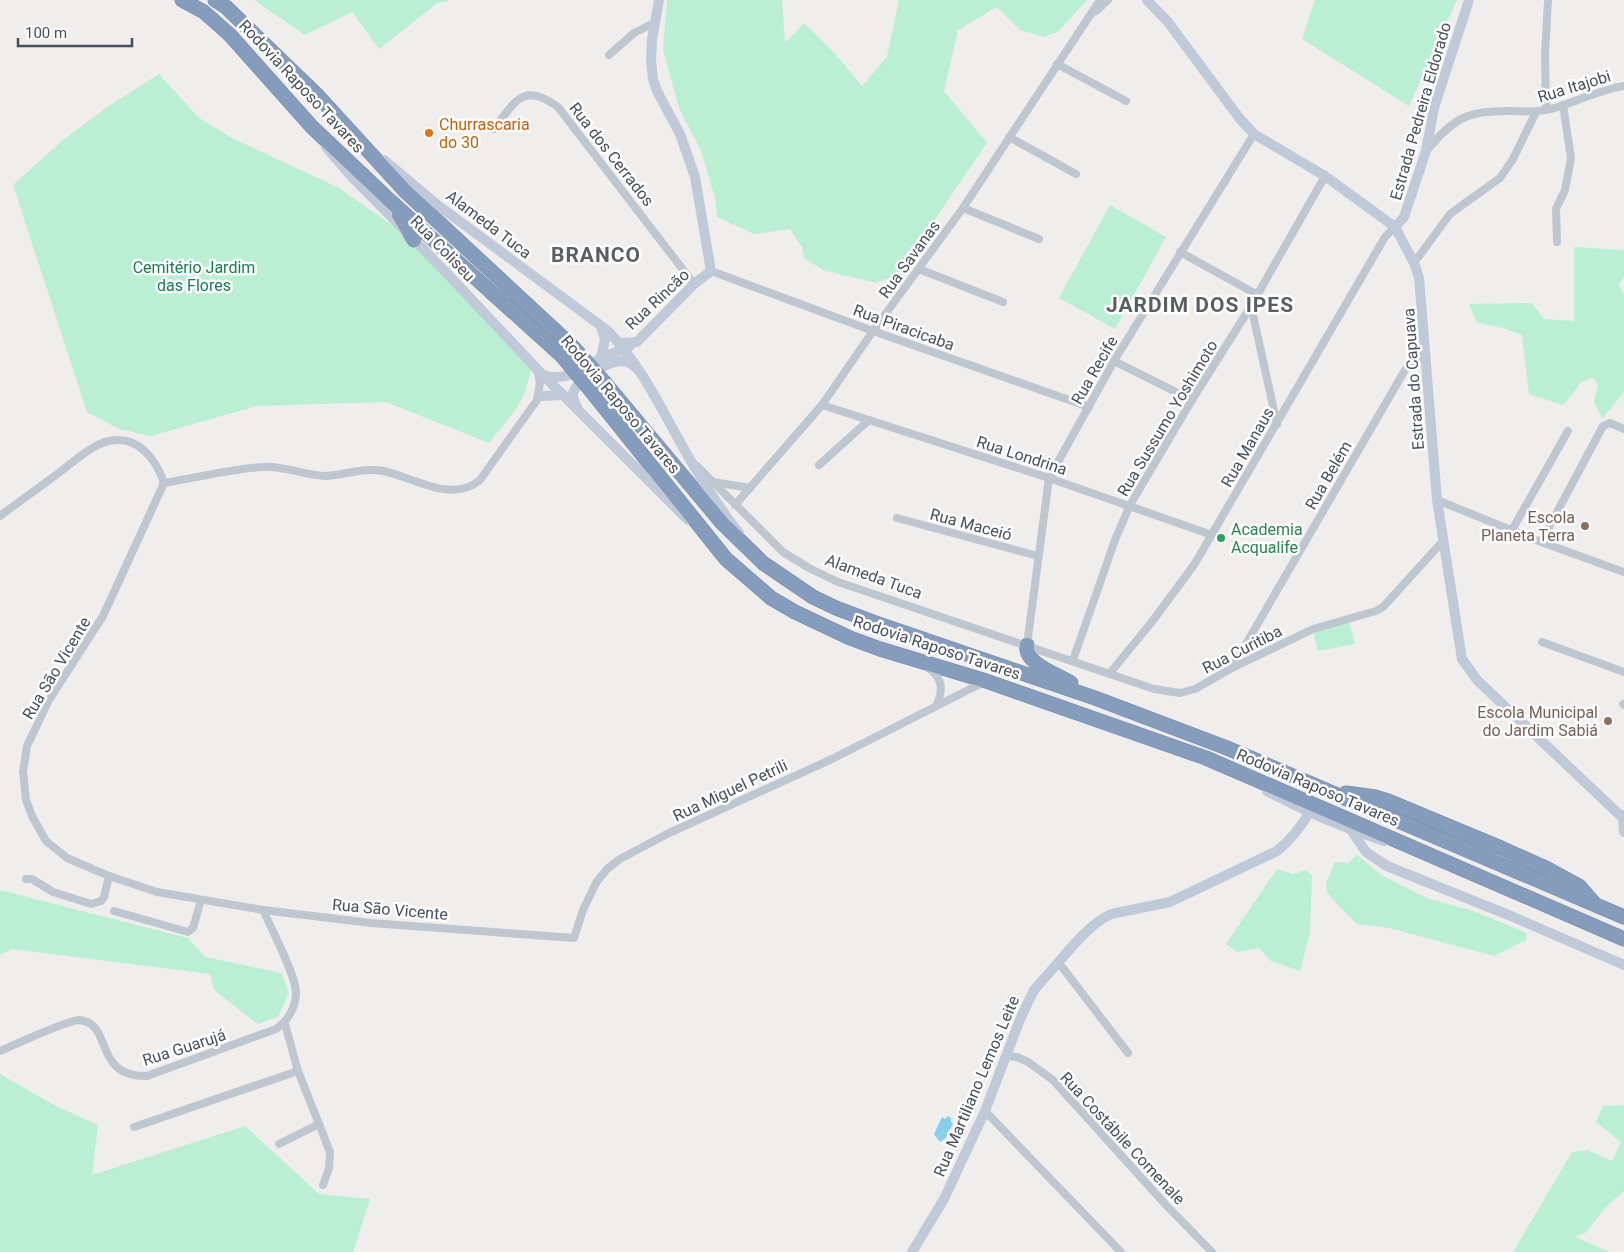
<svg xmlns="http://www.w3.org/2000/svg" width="1624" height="1252" viewBox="0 0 1624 1252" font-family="Roboto,sans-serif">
  <rect width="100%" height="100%" fill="#f0eded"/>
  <g fill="#bbefd3">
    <polygon points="254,0 450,0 436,4 379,49 352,12 305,35"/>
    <polygon points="667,0 782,0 785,43 804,23 836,55 862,86 887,57 899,0 1087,0 1058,32 1044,37 1020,30 997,7 958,30 944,91 987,143 897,275 876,283 823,270 804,258 802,247 790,229 754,234 717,217 715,198 701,151 679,108 663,49"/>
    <polygon points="1315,0 1457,0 1409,106 1302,39"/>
    <polygon points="159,74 199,118 232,138 339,188 406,235 532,369 524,394 517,408 489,443 386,402 257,406 151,436 119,429 87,412 13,185 62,141 106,108"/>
    <polygon points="1110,205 1166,237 1115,329 1059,298"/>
    <polygon points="1574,247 1624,250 1624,276 1619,285 1624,294 1624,392 1602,419 1594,401 1598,385 1593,377 1582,382 1563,405 1529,394 1522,335 1500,327 1477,323 1469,304 1532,303 1544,319 1574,321"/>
    <polygon points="1349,621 1355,644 1318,651 1313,631"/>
    <polygon points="1357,855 1383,876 1429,899 1471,910 1527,933 1526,940 1494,956 1389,928 1357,924 1335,902 1327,892 1326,883 1335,862 1348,863"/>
    <polygon points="1277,869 1293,874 1307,870 1312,875 1310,933 1300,971 1271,961 1259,948 1237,952 1226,944"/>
    <polygon points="0,890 188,938 205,957 282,973 289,993 278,1017 258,1024 214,990 210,974 12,949 0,955"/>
    <polygon points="0,1074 52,1104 98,1125 92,1175 245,1126 319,1194 370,1199 353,1252 0,1252"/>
    <polygon points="1624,1105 1624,1191 1607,1206 1585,1233 1575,1237 1610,1252 1513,1252 1572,1152 1587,1150 1612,1161 1621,1142 1596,1122 1603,1106"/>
  </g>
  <polygon fill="#88cfec" points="948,1116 951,1118 951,1122 953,1124 945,1139 940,1142 934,1134 942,1117 945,1119"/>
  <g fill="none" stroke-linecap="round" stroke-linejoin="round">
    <defs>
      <g id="highway">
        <polyline points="182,0 204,12 230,35 312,127 386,197 562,356"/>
        <polyline points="215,0 226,7 318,96 405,191 573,347"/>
        <polyline points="399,215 414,240"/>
        <polyline points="605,383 722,523 763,563 813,597 836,608 873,622 1095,698 1227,748 1624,917"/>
        <polyline points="592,392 726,559 771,598 795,612 850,638 880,649 986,681 1206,758 1624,939"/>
        <path d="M1027,645c-3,19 30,29 44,38"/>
        <polyline points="1346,793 1375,797 1388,801 1501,848 1546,868 1579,886 1593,902"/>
      </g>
    </defs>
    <use href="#highway" stroke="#7087a9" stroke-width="15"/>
    <g stroke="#bec7d0" stroke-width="8">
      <polyline points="1096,11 1108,0"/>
      <polyline points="609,55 634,33 654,23"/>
      <polyline points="1057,64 1126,101"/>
      <polyline points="1546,110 1545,55 1548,0"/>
      <path d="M494,129c21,-27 29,-48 64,-22l136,177"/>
      <polyline points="1009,137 1076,174"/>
      <path d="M1427,150c28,-33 41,-40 86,-39 15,1 30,1 45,-4 22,-7 43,-17 66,-21"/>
      <polyline points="963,208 1039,239"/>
      <polyline points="1557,242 1556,209 1565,190 1571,158 1563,105"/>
      <polyline points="1180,252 1256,294"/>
      <polyline points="1414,263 1450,214 1500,178 1513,159 1536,112"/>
      <polyline points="919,269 1003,302"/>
      <polyline points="711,271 873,331 1089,407"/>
      <polyline points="1251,306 1277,424"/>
      <polyline points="1114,361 1192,400"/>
      <polyline points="822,405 1049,478 1212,535"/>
      <polyline points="819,465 869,420"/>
      <polyline points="697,466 783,552 809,568 838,582 1154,689 1180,693 1195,689 1232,668 1313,629 1376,611 1383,607 1443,541"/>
      <polyline points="713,482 750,488"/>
      <path d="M164,483c32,-5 66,-14 98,-16 22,-2 43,9 64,9 19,-1 38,-9 57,-5 31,6 68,33 97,9l57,-80 3,-17 -3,-14"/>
      <polyline points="1437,500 1541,542 1624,572"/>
      <polyline points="735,505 822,405 873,331 963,208 1100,0"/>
      <path d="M0,516c20,-15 40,-29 60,-44 13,-10 33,-28 49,-31 29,-6 47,18 55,42l-61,133 -54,84 -22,46 -4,26 3,28 6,16 14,25 21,17 42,18 48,16 106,18 108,13 203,15 9,-28 13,-27 11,-14 13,-10 47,-25 165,-75 152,-77"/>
      <polyline points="897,518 1038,556"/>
      <polyline points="1512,530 1568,431"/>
      <polyline points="1541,542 1603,426 1610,423 1624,429"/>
      <polyline points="1542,642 1624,672"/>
      <polyline points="1027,645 1049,478 1114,361 1254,134"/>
      <polyline points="1073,660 1115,540 1130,505 1192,400 1251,306 1325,176"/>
      <path d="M927,667c16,11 17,22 9,39"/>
      <polyline points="1232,668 1405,370 1411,363 1425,355"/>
      <polyline points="1110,673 1151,623 1194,565 1385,237 1395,227"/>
      <polyline points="1623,704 1624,705"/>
      <polyline points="26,879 32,879 53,892 91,904 101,901 104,897 109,876"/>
      <polyline points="114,911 188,932 193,928 201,900"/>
      <polyline points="1059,963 1128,1053"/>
      <polyline points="285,1024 298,1071 330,1152 329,1168 323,1185"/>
      <path d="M0,1051c14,-6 68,-31 79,-31 35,3 13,57 68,56l129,-47c11,-7 20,-22 20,-36 0,-18 -25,-65 -33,-83"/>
      <polyline points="1006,1056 1017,1057 1028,1062 1053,1080 1166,1205 1212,1252"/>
      <polyline points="985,1111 1121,1252"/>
      <polyline points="134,1127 298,1071"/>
      <polyline points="279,1144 319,1124"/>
    </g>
    <g stroke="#c0c9d7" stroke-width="10">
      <polyline points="1147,0 1168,22 1240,119 1254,134 1325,176 1395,227 1414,263 1419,278 1437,500 1462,659 1477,680 1624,819"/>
      <polyline points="326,147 351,176 442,268 537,369 688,520"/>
      <path d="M384,160l55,46 169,125c36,38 54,80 80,125 15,26 32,53 51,77"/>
      <polyline points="1395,227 1404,217 1426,151 1434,108 1469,0"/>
      <polyline points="620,343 637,342 694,284 711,271 695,177 680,134 657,91 653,79 651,61 652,40 659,0"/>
      <polyline points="601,358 630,346"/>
      <path d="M544,375c21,8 39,-7 57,-17l4,-19 -4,-13"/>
      <polyline points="542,396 563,395"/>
      <path d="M577,407c-1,-3 -4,-7 -4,-11 -1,-14 36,-36 49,-35 6,0 11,4 14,7"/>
      <path d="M1267,791c39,21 74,36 117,50"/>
      <polyline points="1624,815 1623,818 1624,832"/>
      <polyline points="1351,830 1366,852 1387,866 1511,916 1624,965"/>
      <path d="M912,1252l32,-53 41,-88 36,-94 13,-27 7,-8c20,-21 44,-56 70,-68l59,-12 107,-51c14,-11 23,-23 32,-38"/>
    </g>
    <use href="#highway" stroke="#859cbd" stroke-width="14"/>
    <defs>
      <g id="highway-bridge">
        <polyline points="573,347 605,383"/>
        <polyline points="562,356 592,392"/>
      </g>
    </defs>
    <use href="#highway-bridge" stroke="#7087a9" stroke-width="15" stroke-linecap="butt"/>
    <use href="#highway-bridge" stroke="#859cbd" stroke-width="14"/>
  </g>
  <circle fill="#e8710a" stroke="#fff" stroke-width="2" cx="429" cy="133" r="5"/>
  <g fill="#8d6e63" stroke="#fff" stroke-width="2">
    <circle cx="1585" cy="526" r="5"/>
    <circle cx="1608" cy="721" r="5"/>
  </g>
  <circle fill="#2e9e5b" stroke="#fff" stroke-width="2" cx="1221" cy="538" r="5"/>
  <g text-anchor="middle" stroke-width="5" stroke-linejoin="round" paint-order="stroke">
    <g font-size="16" fill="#464f5b" stroke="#fff">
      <text transform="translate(302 86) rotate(47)" y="6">Rodovia Raposo Tavares</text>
      <text transform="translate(1574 86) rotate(-17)" y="6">Rua Itajobi</text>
      <text transform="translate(1420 111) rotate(-74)" y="6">Estrada Pedreira Eldorado</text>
      <text transform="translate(612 154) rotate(52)" y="6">Rua dos Cerrados</text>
      <text transform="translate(489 224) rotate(37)" y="6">Alameda Tuca</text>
      <text transform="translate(443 248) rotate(46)" y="6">Rua Coliseu</text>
      <text transform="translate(909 259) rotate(-54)" y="6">Rua Savanas</text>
      <text transform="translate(657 299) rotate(-43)" y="6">Rua Rincão</text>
      <text transform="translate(904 327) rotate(20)" y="6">Rua Piracicaba</text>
      <text transform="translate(1094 370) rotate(-60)" y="6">Rua Recife</text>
      <text transform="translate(1413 379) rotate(-94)" y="6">Estrada do Capuava</text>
      <text transform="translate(621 404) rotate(50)" y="6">Rodovia Raposo Tavares</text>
      <text transform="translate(1167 418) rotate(-59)" y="6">Rua Sussumo Yoshimoto</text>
      <text transform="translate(1247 447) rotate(-60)" y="6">Rua Manaus</text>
      <text transform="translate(1022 455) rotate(18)" y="6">Rua Londrina</text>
      <text transform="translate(1328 475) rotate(-60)" y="6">Rua Belém</text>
      <text transform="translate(971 524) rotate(15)" y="6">Rua Maceió</text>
      <text transform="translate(874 576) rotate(20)" y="6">Alameda Tuca</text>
      <text transform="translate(937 647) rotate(18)" y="6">Rodovia Raposo Tavares</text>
      <text transform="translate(1242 649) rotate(-27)" y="6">Rua Curitiba</text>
      <text transform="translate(56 668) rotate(-59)" y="6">Rua São Vicente</text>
      <text transform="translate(1318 787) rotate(23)" y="6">Rodovia Raposo Tavares</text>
      <text transform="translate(730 790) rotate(-25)" y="6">Rua Miguel Petrili</text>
      <text transform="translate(390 909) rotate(5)" y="6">Rua São Vicente</text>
      <text transform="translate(184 1047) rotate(-18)" y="6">Rua Guarujá</text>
      <text transform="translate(976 1086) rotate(-67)" y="6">Rua Martiliano Lemos Leite</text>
      <text transform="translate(1123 1138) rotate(47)" y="6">Rua Costábile Comenale</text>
    </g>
    <g font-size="16" fill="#c56008" stroke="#fff" text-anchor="start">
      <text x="439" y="130">Churrascaria<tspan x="439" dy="18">do 30</tspan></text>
    </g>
    <g font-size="16" fill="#167c51" stroke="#fff">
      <text x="194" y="273">Cemitério Jardim<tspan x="194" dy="18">das Flores</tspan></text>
    </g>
    <g font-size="16" fill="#785e54" stroke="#fff" text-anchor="end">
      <text x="1575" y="523">Escola<tspan x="1575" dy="18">Planeta Terra</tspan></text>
      <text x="1598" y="718">Escola Municipal<tspan x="1598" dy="18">do Jardim Sabiá</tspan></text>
    </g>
    <g font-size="16" fill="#27864d" stroke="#fff" text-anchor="start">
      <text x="1231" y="535">Academia<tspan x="1231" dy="18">Acqualife</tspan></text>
    </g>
    <g font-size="21" font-weight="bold" letter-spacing="1" fill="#5a5d62" stroke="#fff">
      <text x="596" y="262">BRANCO</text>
      <text x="1200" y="312">JARDIM DOS IPES</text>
    </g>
  </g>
  <path d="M18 38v8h114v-8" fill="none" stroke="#464f5b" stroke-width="2.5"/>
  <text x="25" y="38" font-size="15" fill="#464f5b" stroke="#ffffff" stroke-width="4" paint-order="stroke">100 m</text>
</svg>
